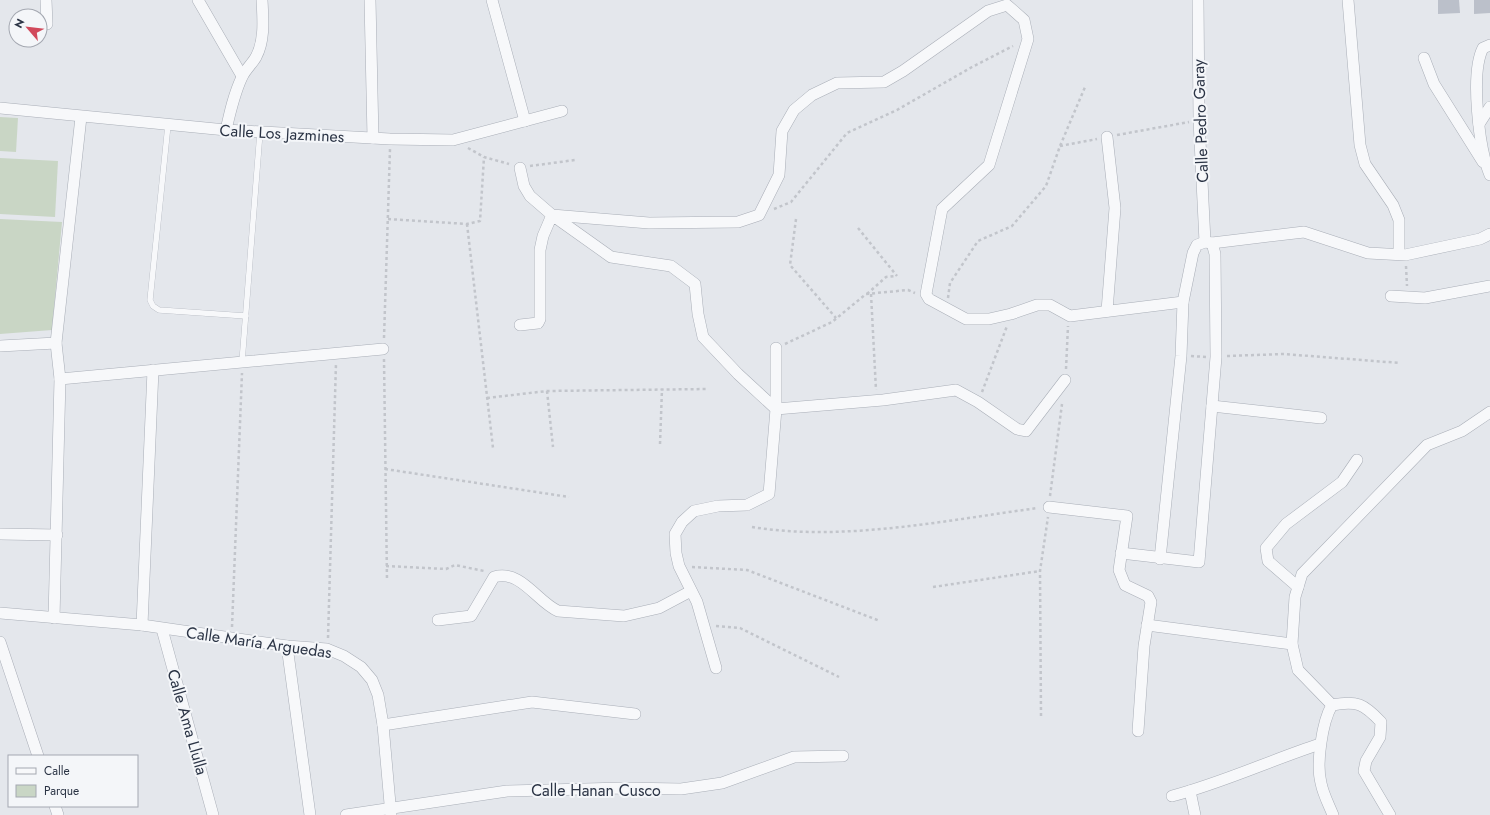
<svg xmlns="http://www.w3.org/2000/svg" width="1490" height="815" viewBox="0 0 1490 815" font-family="Jost,sans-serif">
  <rect width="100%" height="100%" fill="#e4e7ec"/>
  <g fill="#c9d6c5">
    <polygon points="0,117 18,118 16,152 0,151"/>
    <polygon points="0,158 58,161 55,217 0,214"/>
    <polygon points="0,219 62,222 52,330 0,334"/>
  </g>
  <g fill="#bbc0ca">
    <polygon points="1438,0 1459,0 1460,13 1438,14"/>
    <polygon points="1474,0 1490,0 1490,13 1474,14"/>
  </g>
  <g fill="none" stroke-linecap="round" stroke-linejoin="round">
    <defs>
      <g id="service">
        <polyline points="168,125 150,300 153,306 159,310 246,316"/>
        <polyline points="242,362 260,132"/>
      </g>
      <g id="minor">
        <polyline points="46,0 47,24"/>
        <polyline points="198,0 242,76"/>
        <polyline points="370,0 373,138"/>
        <polyline points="492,0 525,121"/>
        <polyline points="1198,0 1199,120 1205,242"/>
        <polyline points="1348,0 1360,145 1365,164 1393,205 1399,220 1399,254"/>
        <path d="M1490,45l-7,3c-13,25 -4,101 7,127"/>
        <polyline points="1424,58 1434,84 1483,162"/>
        <polyline points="0,108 226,130 390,139 453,140 562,111"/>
        <polyline points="1479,124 1490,107"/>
        <path d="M226,130c4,-18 8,-36 16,-53 3,-7 10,-13 14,-20 9,-17 7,-38 6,-57"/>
        <polyline points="520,168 524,186 530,196 552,215 649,223 738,222 759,215 779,175 782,131 794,110 812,95 837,83 884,82 903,71 988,11 1007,5 1024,20 1028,39 989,165 942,209 926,294 929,299 966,319 989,319 1011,314 1037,305 1050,305 1070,316 1183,302"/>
        <polyline points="1391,296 1425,298 1490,286"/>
        <polyline points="1107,311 1115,208 1107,137"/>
        <polyline points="520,325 538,323 540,319 540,250 543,236 552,215 611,257 671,266 695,284 698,314 703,337 738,374 776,409 769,494 747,505 718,506 694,511 682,522 675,534 676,553 679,566 697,602 716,668"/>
        <polyline points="0,346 56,343"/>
        <polyline points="776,348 776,409 883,400 956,390 978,402 1017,429 1026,431 1065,380"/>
        <polyline points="60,379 383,349"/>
        <polyline points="1212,406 1321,418"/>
        <polyline points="1049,507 1127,516 1119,570 1125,585 1148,596 1151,602 1144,646 1138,731"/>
        <polyline points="0,534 57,535"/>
        <polyline points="1121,553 1199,562 1216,357 1215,254 1212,243"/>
        <polyline points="1160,559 1181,356 1183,302 1193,253 1197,245 1205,242 1212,243 1304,232 1368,253 1405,255 1480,239 1490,234"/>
        <polyline points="1298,587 1268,561 1266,548 1286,524 1342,482 1357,460"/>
        <polyline points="0,613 142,625 287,646 327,649 344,656 361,667 372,680 378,695 383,725 391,815"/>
        <polyline points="54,618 60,379 56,343 81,117"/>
        <path d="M438,620l33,-4 23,-39c27,-8 43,25 64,34l66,5 35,-8 32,-17"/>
        <polyline points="142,625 153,370"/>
        <polyline points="1147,625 1292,644"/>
        <polyline points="162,629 213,815"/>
        <polyline points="0,642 38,756"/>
        <polyline points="287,646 310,815"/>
        <polyline points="1332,705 1298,670 1292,644 1295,597 1302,574 1427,445 1462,431 1490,412"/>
        <polyline points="383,725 532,702 635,714"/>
        <polyline points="1190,791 1195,815"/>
        <path d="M1172,796c50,-13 99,-36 148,-52"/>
        <polyline points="55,806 58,815"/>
        <polyline points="346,815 507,791 623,788 681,789 722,783 794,757 843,756"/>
        <path d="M1333,815c-4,-10 -10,-21 -12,-32 -5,-19 1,-61 11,-78 25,-5 32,-1 49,17l-1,15 -14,24 -2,10 26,44"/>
      </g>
    </defs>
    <use href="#service" stroke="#a9aeb7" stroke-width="6"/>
    <use href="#minor" stroke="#a9aeb7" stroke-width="12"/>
    <g stroke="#c2c5cb" stroke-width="2.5" stroke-dasharray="3 3" stroke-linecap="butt">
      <polyline points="1117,135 1189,122"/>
      <polyline points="1060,146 1097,139"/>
      <polyline points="468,148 484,157 509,164"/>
      <polyline points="530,166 575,160"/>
      <polyline points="774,209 791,202 847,133 897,110 972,67 1013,46"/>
      <polyline points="388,219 467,224 480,221 484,157"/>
      <polyline points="796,219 790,265 836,318"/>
      <polyline points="467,224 493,448"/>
      <polyline points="858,228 897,276"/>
      <polyline points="1406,266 1407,286"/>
      <polyline points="867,294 886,277 896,276"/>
      <polyline points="871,294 876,390"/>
      <polyline points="948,298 950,283 978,241 1012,226 1046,186 1060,146 1085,87"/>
      <polyline points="384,338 390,149"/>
      <polyline points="785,344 832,322 866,294 908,290 915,293"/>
      <polyline points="1191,356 1206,357"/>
      <polyline points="1227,356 1284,354 1400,363"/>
      <polyline points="384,359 387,580"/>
      <polyline points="1066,369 1068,326"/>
      <polyline points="547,391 553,447"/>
      <polyline points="982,392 1007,326"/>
      <polyline points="487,398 547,391 707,389"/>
      <polyline points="660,444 662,389"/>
      <polyline points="385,469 569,497"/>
      <polyline points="1050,496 1062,404"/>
      <path d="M752,527c92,15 195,-7 286,-19"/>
      <polyline points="386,566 446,569 455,565 484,571"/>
      <polyline points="692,567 747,570 880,621"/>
      <polyline points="933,587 1040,571"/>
      <polyline points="716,626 740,628 839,677"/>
      <polyline points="232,627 242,373"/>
      <polyline points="328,638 336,363"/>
      <polyline points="1041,716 1040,571 1048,517"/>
    </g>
    <use href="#service" stroke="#f7f8fa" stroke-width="5.5"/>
    <use href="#minor" stroke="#f7f8fa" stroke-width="11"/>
  </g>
  <g text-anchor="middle" stroke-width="4" stroke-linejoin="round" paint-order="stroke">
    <g font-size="16" fill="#2b3445" stroke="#f4f6f9">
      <text transform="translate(1200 121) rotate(-92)" y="6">Calle Pedro Garay</text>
      <text transform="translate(282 133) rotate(3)" y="6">Calle Los Jazmines</text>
      <text transform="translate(259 642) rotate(8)" y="6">Calle María Arguedas</text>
      <text transform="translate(188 722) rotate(74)" y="6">Calle Ama Llulla</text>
      <text x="596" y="796">Calle Hanan Cusco</text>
    </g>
  </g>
  <rect x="8" y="755" width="130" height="52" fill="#f4f6f9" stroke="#a4a8b1"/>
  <rect x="16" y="768" width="20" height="6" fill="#f7f8fa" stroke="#a4a8b1"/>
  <text x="44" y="775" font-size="12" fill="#2b3445">Calle</text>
  <rect x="16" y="785" width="20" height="12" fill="#c9d6c5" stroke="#a4a8b1"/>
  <text x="44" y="795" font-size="12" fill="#2b3445">Parque</text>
  <g transform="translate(28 28) rotate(298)"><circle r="19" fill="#f4f6f9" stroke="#a4a8b1"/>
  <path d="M0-3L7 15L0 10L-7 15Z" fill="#d1495b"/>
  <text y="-6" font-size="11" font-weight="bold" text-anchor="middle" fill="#2b3445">N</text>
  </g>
</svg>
